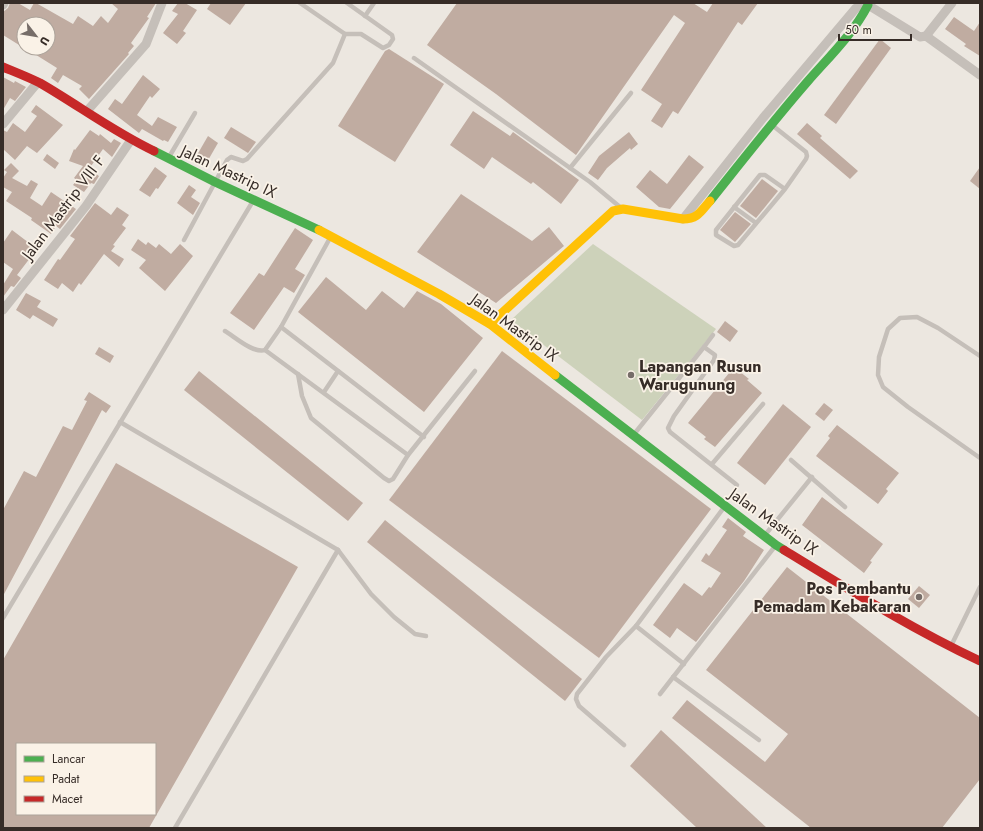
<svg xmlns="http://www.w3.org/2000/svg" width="983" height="831" viewBox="0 0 983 831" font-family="Jost,sans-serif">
  <rect width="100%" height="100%" fill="#ece7e0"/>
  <polygon fill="#cdd2ba" points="593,244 716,329 642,420 511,320"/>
  <g fill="#c0aca1" fill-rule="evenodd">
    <polygon points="10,3 18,3 30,10 34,3 36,3 73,24 78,16 93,26 101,16 108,23 118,9 111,3 156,3 147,17 149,18 131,43 134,46 128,53 129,54 89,99 79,89 82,86 63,75 58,83 51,78 57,68 25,48 48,48 48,24 24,24 24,48 3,35 3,12 8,8"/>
    <polygon points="178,3 185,3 197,10 183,31 186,33 177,44 163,33 178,14 172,11"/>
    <polygon points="211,3 246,3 230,25 207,9"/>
    <polygon points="457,3 693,3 707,12 713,3 758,3 742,25 738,22 678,114 673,111 662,128 651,121 662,104 641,90 685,23 674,15 576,155 496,94 427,45"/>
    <polygon points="954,17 974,31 980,22 980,56 964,46 966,44 945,29"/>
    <polygon points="880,39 891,48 836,124 824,115"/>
    <polygon points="389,49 444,84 395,162 338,126 385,51"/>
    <polygon points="143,75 160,89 152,98 150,96 137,115 152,126 158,117 177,127 168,142 164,140 163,141 142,129 139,133 108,109 115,99 122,104"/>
    <polygon points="3,77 14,83 15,81 26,87 15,101 10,98 3,110"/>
    <polygon points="36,105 63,125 37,153 27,146 15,160 3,149 3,130 7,132 13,123 25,132 37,116 31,112"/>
    <polygon points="473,111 510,136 513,132 579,180 561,204 533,182 531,184 492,157 484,169 450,145"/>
    <polygon points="807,123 822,136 820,138 858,171 850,179 797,134"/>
    <polygon points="231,127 256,142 248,153 224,138"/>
    <polygon points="90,130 99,136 100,134 111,143 114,139 121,143 112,157 103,149 89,169 99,176 94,184 91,183 84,192 73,185 77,180 74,178 83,166 69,161 74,149 75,150"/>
    <polygon points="629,132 638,144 631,150 630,148 607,168 598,180 588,173 599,156"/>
    <polygon points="208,136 218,143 207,162 197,155"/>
    <polygon points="47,154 59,163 55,169 43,160"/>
    <polygon points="689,155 704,167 670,209 659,207 636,187 650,170 667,184"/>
    <polygon points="11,163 19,171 12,178 27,186 31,180 38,184 30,198 42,206 51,192 76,209 60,229 56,226 51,234 31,220 32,218 6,201 12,192 3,187 3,178 7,172 4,170"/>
    <polygon points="155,167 167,176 158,189 156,188 150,197 139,190"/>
    <polygon points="980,167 980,189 970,181"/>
    <polygon points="762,179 778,191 756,218 740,206"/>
    <polygon points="189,185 196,190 191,197 200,203 193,215 177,203"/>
    <polygon points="461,194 532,241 549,227 564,246 496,303 417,252"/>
    <polygon points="95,203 111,215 117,207 129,215 122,225 126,228 113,245 115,246 111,251 124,259 119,267 104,254 81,285 79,283 73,292 62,283 58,289 44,280 58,259 60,260 75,239 70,236"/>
    <polygon points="735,212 751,224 735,242 720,230"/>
    <polygon points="295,228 313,240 295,269 305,275 294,293 284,287 254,330 230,313 259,273 264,276"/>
    <polygon points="12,230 37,249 17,275 21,278 14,287 11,286 3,297 3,285 13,269 3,262 3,243"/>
    <polygon points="138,239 146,245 148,242 156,248 159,244 171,254 180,244 193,256 165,291 139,268 146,260 131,250"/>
    <polygon points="326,277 366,310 382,291 404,308 417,291 441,304 483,338 424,412 298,312"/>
    <polygon points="26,293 41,301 37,307 58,319 53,327 33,315 30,319 16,310"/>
    <polygon points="725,321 738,331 730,342 717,332"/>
    <polygon points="99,347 114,356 110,363 95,354"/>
    <polygon points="502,351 711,509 599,658 389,500"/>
    <polygon points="734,367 749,379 747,380 762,393 715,447 704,439 706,437 688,423"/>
    <polygon points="199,371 363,503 348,521 184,390"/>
    <polygon points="89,392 111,406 106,413 102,410 3,596 3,510 24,471 36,477 63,426 72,430 87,401 84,400"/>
    <polygon points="824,403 833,410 824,421 815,414"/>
    <polygon points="783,404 811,427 765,485 737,463"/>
    <polygon points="837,425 899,473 886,489 888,491 878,504 816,456 830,438 828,436"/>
    <path d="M116,463l182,104 -149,261h-146v-168zM17,744h138v70h-138z"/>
    <polygon points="822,497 883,544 870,561 872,562 864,573 802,525"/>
    <polygon points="728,518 746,532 743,536 764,550 744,581 696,642 677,628 670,638 653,625 684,583 702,596 709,587 711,588 721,573 701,561 706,553 709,556 727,530 722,527"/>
    <polygon points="385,520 582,679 565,701 367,542"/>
    <polygon points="787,567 980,718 980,779 942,828 811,828 672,718 687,700 765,762 788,734 706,670"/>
    <polygon points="919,586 930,595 919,608 908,599"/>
    <polygon points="661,730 767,828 697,828 630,766"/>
  </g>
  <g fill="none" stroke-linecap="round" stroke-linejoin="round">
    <g stroke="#c5bfb9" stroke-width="4.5">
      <polyline points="300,3 345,34"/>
      <polyline points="365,16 374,3"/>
      <polyline points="414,58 590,182 620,207"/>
      <polyline points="772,125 806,152 807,156 806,159 785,189 738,245 734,246 716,235 716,230 760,175 765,175 785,189"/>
      <polyline points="169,157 195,113"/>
      <polyline points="570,168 631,93"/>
      <polyline points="734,207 756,223"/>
      <polyline points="184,240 227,160 231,157 243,161 247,159 333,63 345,34 361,34 383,48 389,45 393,39 392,35 347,3"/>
      <polyline points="281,327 424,437"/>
      <path d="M225,331c10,6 29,23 40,19l16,-23 49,-89"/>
      <polyline points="704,347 715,355 714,360 674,416 668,428 670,432 737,485"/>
      <polyline points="265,350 408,455"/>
      <polyline points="980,356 938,328 917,317 900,318 888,329 879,357 878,375 883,387 908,407 980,458"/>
      <polyline points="298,374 302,396 311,418 384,478 389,481 393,479 408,455 475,371"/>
      <polyline points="324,392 338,371"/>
      <polyline points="120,422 338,550 175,828"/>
      <polyline points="635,433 704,347 713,335"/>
      <polyline points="791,460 845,507"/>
      <polyline points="712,464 763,404"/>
      <polyline points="765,535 812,477"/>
      <polyline points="338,550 371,594 394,617 415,634 426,636"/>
      <polyline points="3,618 253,201"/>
      <polyline points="636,626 684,664"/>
      <polyline points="951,646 980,587"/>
      <polyline points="673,677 759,740"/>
      <polyline points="660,694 776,545"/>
      <polyline points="624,745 579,706 576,699 577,694 606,657 636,626 725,506"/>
    </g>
    <g stroke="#c5bfb9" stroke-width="9">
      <polyline points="3,5 4,3"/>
      <polyline points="926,36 952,3"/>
      <polyline points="87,111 146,44 162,3"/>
      <polyline points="3,124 38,82"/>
      <polyline points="683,219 763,118 856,8 868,5 920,37 926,36 980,75"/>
      <polyline points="3,310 86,206 131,140"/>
    </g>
    <g stroke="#4caf50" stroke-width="9">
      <polyline points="154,151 215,182 319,230"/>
      <path d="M710,201c32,-40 64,-81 98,-120 22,-25 45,-47 60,-76"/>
      <polyline points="555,375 776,545 784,550"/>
    </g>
    <g stroke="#ffc107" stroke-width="9">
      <polyline points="319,230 439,294 490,324 555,375"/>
      <path d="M490,324l123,-113 10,-2 60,10c15,0 18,-8 27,-18"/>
    </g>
    <g stroke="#c62828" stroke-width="9">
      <path d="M3,67c12,5 25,10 37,16 38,22 74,49 114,68"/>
      <path d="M784,550c64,39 128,79 196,111"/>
    </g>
  </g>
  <g fill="#766d68" stroke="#faf2e7" stroke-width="1.5">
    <circle cx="631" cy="375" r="4"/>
    <circle cx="919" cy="597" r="4"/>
  </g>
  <g text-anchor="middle" stroke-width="3.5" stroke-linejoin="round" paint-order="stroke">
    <g font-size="16" fill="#362c27" stroke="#faf2e7">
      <text transform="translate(229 171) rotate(25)" y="6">Jalan Mastrip IX</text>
      <text transform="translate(63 207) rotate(-53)" y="6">Jalan Mastrip VIII F</text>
      <text transform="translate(515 327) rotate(36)" y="6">Jalan Mastrip IX</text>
      <text transform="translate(774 521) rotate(35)" y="6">Jalan Mastrip IX</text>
    </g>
    <g font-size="16" font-weight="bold" fill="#362c27" stroke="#faf2e7" text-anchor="start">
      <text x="639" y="372">Lapangan Rusun<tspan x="639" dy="18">Warugunung</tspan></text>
      <text x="911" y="594" text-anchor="end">Pos Pembantu<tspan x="911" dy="18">Pemadam Kebakaran</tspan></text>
    </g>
  </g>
  <rect width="983" height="831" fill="none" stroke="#362c27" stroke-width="8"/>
  <rect x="16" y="743" width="140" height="72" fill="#faf2e7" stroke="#aca39a"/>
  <rect x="24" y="756" width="20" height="6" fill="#4caf50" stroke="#aca39a"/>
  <text x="52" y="763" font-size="12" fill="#362c27">Lancar</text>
  <rect x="24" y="776" width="20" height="6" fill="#ffc107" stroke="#aca39a"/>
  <text x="52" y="783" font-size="12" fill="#362c27">Padat</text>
  <rect x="24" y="796" width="20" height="6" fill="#c62828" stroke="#aca39a"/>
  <text x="52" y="803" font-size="12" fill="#362c27">Macet</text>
  <g transform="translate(36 36) rotate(121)"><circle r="19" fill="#faf2e7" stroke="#aca39a"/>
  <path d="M0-3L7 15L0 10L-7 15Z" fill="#766d68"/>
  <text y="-6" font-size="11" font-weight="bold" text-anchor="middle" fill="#362c27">U</text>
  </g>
  <path d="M839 34v6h72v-6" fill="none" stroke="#362c27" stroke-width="2"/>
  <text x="845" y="34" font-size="12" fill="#362c27" stroke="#faf2e7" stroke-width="3" paint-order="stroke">50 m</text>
</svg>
